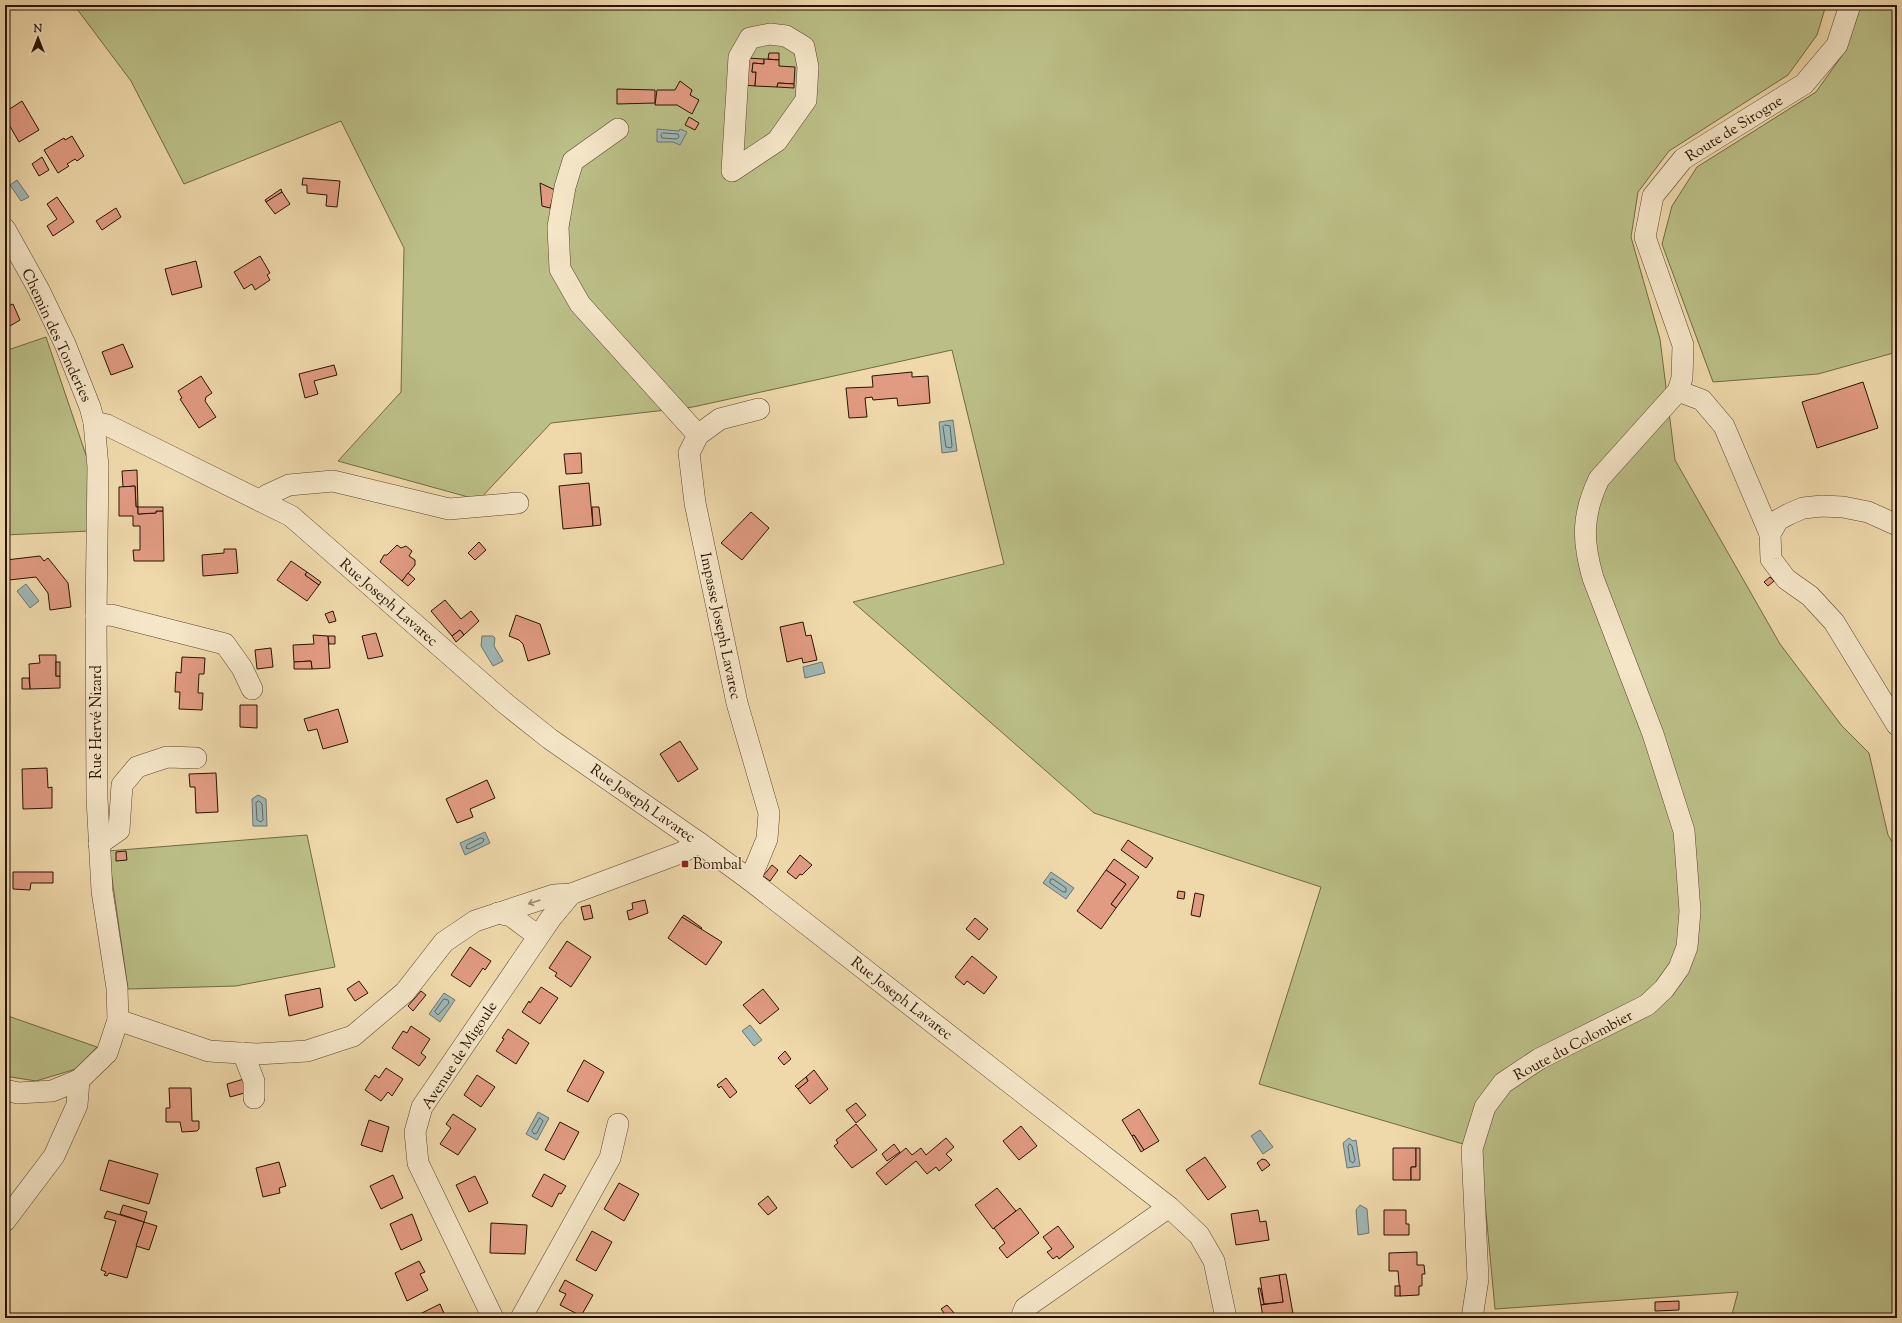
<svg xmlns="http://www.w3.org/2000/svg" width="1902" height="1323" viewBox="0 0 1902 1323" font-family="'Sorts Mill Goudy',serif">
  <rect width="100%" height="100%" fill="#efd9ab"/>
  <filter id="stains"><feTurbulence type="fractalNoise" baseFrequency=".005" numOctaves="4"/><feColorMatrix values="0 0 0 0 .2 0 0 0 0 .09 0 0 0 0 .02 0 0 0 .5 -.17"/></filter>
  <radialGradient id="worn" r=".72"><stop offset=".6" stop-color="#630" stop-opacity="0"/><stop offset="1" stop-color="#630" stop-opacity=".3"/></radialGradient>
  <g fill="#bbbf87" stroke="#726944">
    <polygon points="74,5 1826,5 1817,35 1788,75 1669,151 1638,192 1631,237 1660,339 1675,460 1780,644 1842,726 1869,753 1888,835 1897,850 1897,1318 1731,1318 1738,1292 1495,1309 1480,1149 1259,1084 1321,887 1094,813 853,602 1004,564 952,350 693,407 551,423 479,500 338,461 401,392 404,248 341,121 184,184 131,81"/>
    <polygon points="1861,5 1897,5 1897,352 1818,374 1713,382 1662,244 1672,206 1697,167 1816,92 1846,50"/>
    <polygon points="46,337 89,464 89,531 5,535 5,351"/>
    <polygon points="307,835 335,967 236,986 128,989 108,851"/>
    <polygon points="5,1015 97,1047 76,1069 36,1081 5,1076"/>
  </g>
  <g fill="#9fb7b5" stroke="#6f756d">
    <polygon points="657,129 679,131 680,129 687,132 680,145 673,142 657,142"/>
    <polygon points="17,180 29,197 21,201 10,185"/>
    <polygon points="953,420 957,451 942,453 939,422"/>
    <polygon points="26,584 39,601 30,608 17,591"/>
    <polygon points="482,636 493,636 495,638 494,646 503,661 493,666 481,646"/>
    <polygon points="822,662 825,673 805,678 803,667"/>
    <polygon points="258,795 266,799 267,826 253,826 252,799"/>
    <polygon points="485,832 490,843 465,855 460,843"/>
    <polygon points="1051,872 1074,888 1066,899 1043,883"/>
    <polygon points="444,993 455,1000 440,1022 429,1014"/>
    <polygon points="750,1025 762,1040 754,1046 742,1031"/>
    <polygon points="538,1112 549,1118 537,1140 526,1134"/>
    <polygon points="1260,1130 1273,1147 1263,1154 1251,1136"/>
    <polygon points="1349,1138 1353,1141 1356,1140 1360,1166 1347,1168 1343,1143"/>
    <polygon points="1360,1205 1367,1209 1369,1233 1358,1235 1356,1210"/>
  </g>
  <g fill="none" stroke-linecap="round" stroke-linejoin="round">
    <g stroke="#64655a" stroke-width="1">
      <polygon points="663,133 678,134 679,137 677,139 662,138 661,135"/>
      <polygon points="945,425 950,426 952,446 951,448 946,447 943,427"/>
      <polygon points="259,801 262,804 263,820 261,822 257,820 256,803"/>
      <polygon points="481,838 484,839 483,842 469,849 466,848 467,845"/>
      <polygon points="1051,879 1053,879 1066,888 1066,892 1063,892 1050,883"/>
      <polygon points="444,999 448,1000 449,1003 438,1015 435,1012"/>
      <polygon points="540,1118 543,1121 537,1133 534,1134 532,1131"/>
      <polygon points="1350,1144 1352,1146 1355,1160 1353,1163 1350,1161 1348,1147"/>
    </g>
  </g>
  <g fill="#e19b82" stroke="#281300">
    <polygon points="769,53 779,53 779,60 768,59"/>
    <polygon points="746,58 764,59 764,64 753,63 752,72 756,72 755,86 744,85"/>
    <polygon points="764,59 779,60 779,66 795,67 794,84 778,83 777,87 755,86 756,72 752,72 753,63 764,64"/>
    <polygon points="680,81 692,90 690,95 699,100 692,114 677,105 655,105 657,90 675,90"/>
    <polygon points="778,83 794,84 794,88 777,87"/>
    <polygon points="617,89 655,90 655,103 617,104"/>
    <polygon points="22,101 39,130 19,142 8,123 5,125 5,112"/>
    <polygon points="689,117 699,123 695,130 685,125"/>
    <polygon points="72,136 84,156 77,161 75,159 67,164 69,166 58,173 44,150 64,138 65,140"/>
    <polygon points="42,157 49,170 39,176 32,164"/>
    <polygon points="303,178 340,181 337,207 326,206 327,195 307,193 307,185 302,185"/>
    <polygon points="540,183 555,190 550,208 542,206"/>
    <polygon points="281,189 282,192 266,202 265,200"/>
    <polygon points="282,192 290,204 275,214 266,202"/>
    <polygon points="57,197 74,222 53,236 47,226 57,219 47,204"/>
    <polygon points="116,208 121,217 102,230 96,221"/>
    <polygon points="260,256 270,273 267,275 270,280 255,290 252,284 244,289 234,272"/>
    <polygon points="196,261 202,287 172,295 165,269"/>
    <polygon points="13,304 20,320 5,329 5,307"/>
    <polygon points="123,344 133,367 111,375 102,352"/>
    <polygon points="334,365 337,375 314,381 318,394 305,398 299,374"/>
    <polygon points="912,372 912,377 928,376 930,403 898,406 897,398 873,400 872,397 865,398 867,417 849,418 846,388 873,387 872,376"/>
    <polygon points="201,376 212,393 206,397 205,401 216,417 199,428 180,399 182,398 178,391"/>
    <polygon points="1863,382 1878,428 1817,448 1802,402"/>
    <polygon points="581,453 582,473 566,474 564,454"/>
    <polygon points="137,470 138,507 136,507 135,486 123,487 122,471"/>
    <polygon points="589,483 593,526 563,529 559,486"/>
    <polygon points="135,486 136,507 138,507 138,514 156,513 156,511 163,511 164,561 134,561 133,550 140,550 140,526 133,526 133,516 119,516 119,487"/>
    <polygon points="138,507 163,507 163,511 156,511 156,513 138,514"/>
    <polygon points="592,507 599,507 601,525 593,526"/>
    <polygon points="751,512 769,528 742,560 721,543"/>
    <polygon points="479,542 486,550 475,560 468,553"/>
    <polygon points="397,545 401,548 406,546 412,551 409,556 415,560 415,565 402,581 380,562 384,555 387,555"/>
    <polygon points="224,549 236,549 238,573 203,576 202,555 224,553"/>
    <polygon points="40,556 44,561 48,558 68,583 71,607 50,610 48,593 36,577 9,580 6,560"/>
    <polygon points="291,561 307,572 305,575 319,585 307,601 277,580"/>
    <polygon points="307,572 321,582 319,585 305,575"/>
    <polygon points="408,573 415,579 408,586 402,581"/>
    <polygon points="1770,577 1774,581 1768,586 1764,582"/>
    <polygon points="445,600 461,619 471,611 479,621 464,635 460,630 452,636 431,611"/>
    <polygon points="333,611 336,621 329,623 325,614"/>
    <polygon points="516,615 540,624 550,654 528,661 523,644 519,640 509,636"/>
    <polygon points="803,622 806,636 811,635 817,660 803,663 802,658 787,662 780,627"/>
    <polygon points="460,630 464,635 456,642 452,636"/>
    <polygon points="376,633 383,656 368,659 362,636"/>
    <polygon points="313,635 328,636 330,668 312,669 311,661 294,662 293,645 314,644"/>
    <polygon points="328,636 335,636 335,644 329,644"/>
    <polygon points="271,648 273,667 257,669 255,650"/>
    <polygon points="39,655 56,655 56,676 60,676 60,688 30,689 29,664 40,663"/>
    <polygon points="182,657 205,658 204,674 199,674 198,693 203,693 202,710 179,709 180,692 175,692 176,672 181,673"/>
    <polygon points="311,661 312,669 294,669 294,662"/>
    <rect x="56" y="662" width="4" height="14"/>
    <polygon points="22,678 29,678 30,689 22,689"/>
    <polygon points="240,705 257,705 257,728 240,727"/>
    <polygon points="338,709 348,742 323,749 317,729 308,731 304,719"/>
    <polygon points="680,741 698,769 678,782 660,754"/>
    <polygon points="47,768 48,788 52,787 52,808 23,809 22,769"/>
    <polygon points="216,773 218,812 196,813 195,787 190,787 189,774"/>
    <polygon points="487,780 495,798 470,809 473,817 457,823 446,799"/>
    <polygon points="1128,840 1153,858 1146,868 1121,850"/>
    <polygon points="126,851 127,860 116,861 116,852"/>
    <polygon points="800,855 812,865 802,875 800,874 796,879 787,872"/>
    <polygon points="1114,859 1139,877 1116,908 1111,904 1126,884 1106,870"/>
    <polygon points="772,865 778,870 770,881 763,876"/>
    <polygon points="1106,870 1126,884 1111,904 1116,908 1101,929 1077,911"/>
    <polygon points="13,872 53,872 53,883 31,883 30,890 13,889"/>
    <polygon points="1178,891 1185,892 1184,899 1177,898"/>
    <polygon points="1195,893 1204,895 1200,917 1191,915"/>
    <polygon points="645,900 648,913 629,920 627,911 633,909 632,903"/>
    <polygon points="590,905 593,918 584,920 581,907"/>
    <polygon points="684,915 702,928 700,930 682,917"/>
    <polygon points="682,917 722,942 706,965 668,938"/>
    <polygon points="975,918 988,929 979,940 966,929"/>
    <polygon points="567,941 591,957 571,987 555,976 557,973 549,968"/>
    <polygon points="470,947 491,961 485,970 483,968 470,987 451,975"/>
    <polygon points="972,956 997,977 984,994 967,981 964,985 955,977"/>
    <polygon points="359,981 368,993 355,1001 347,989"/>
    <polygon points="541,987 558,998 540,1024 522,1012 529,1001 530,1003"/>
    <polygon points="320,988 323,1007 289,1016 285,995"/>
    <polygon points="763,989 779,1009 760,1024 743,1005"/>
    <polygon points="421,991 426,995 413,1011 408,1006"/>
    <polygon points="411,1026 430,1039 421,1053 426,1057 419,1066 392,1048 403,1031 407,1033"/>
    <polygon points="508,1029 529,1043 516,1064 496,1051 504,1039 502,1038"/>
    <polygon points="785,1051 791,1059 784,1065 778,1058"/>
    <polygon points="584,1060 604,1072 588,1102 567,1091"/>
    <polygon points="386,1068 403,1079 392,1096 388,1092 381,1101 365,1090 375,1075 379,1078"/>
    <polygon points="814,1070 828,1089 810,1104 798,1089 808,1081 806,1077"/>
    <polygon points="477,1075 495,1087 481,1107 464,1095"/>
    <polygon points="806,1077 808,1081 798,1089 795,1086"/>
    <polygon points="726,1078 737,1092 730,1098 721,1086 719,1088 717,1085"/>
    <polygon points="244,1079 248,1092 230,1097 227,1084"/>
    <polygon points="169,1088 191,1088 192,1121 199,1121 199,1129 197,1131 182,1132 180,1122 166,1122 166,1108 170,1108"/>
    <polygon points="856,1103 866,1115 856,1123 846,1110"/>
    <polygon points="1139,1109 1159,1141 1144,1150 1134,1135 1132,1136 1122,1120"/>
    <polygon points="453,1114 476,1129 458,1155 440,1144 451,1128 446,1124"/>
    <polygon points="369,1120 389,1127 382,1152 361,1145"/>
    <polygon points="560,1122 579,1132 564,1160 545,1150"/>
    <polygon points="856,1124 877,1150 852,1168 834,1146 838,1143 836,1140"/>
    <polygon points="1021,1126 1037,1146 1019,1160 1003,1141"/>
    <polygon points="1134,1135 1144,1150 1141,1152 1132,1136"/>
    <polygon points="946,1138 954,1147 946,1154 952,1160 939,1171 936,1167 927,1174 916,1161 886,1185 876,1173 906,1148 912,1155 921,1148 926,1155"/>
    <polygon points="894,1144 900,1152 887,1161 882,1154"/>
    <polygon points="1393,1148 1416,1148 1416,1167 1411,1167 1411,1180 1393,1180"/>
    <polygon points="1416,1148 1420,1148 1420,1180 1411,1180 1411,1167 1416,1167"/>
    <polygon points="1205,1157 1226,1187 1208,1200 1186,1170"/>
    <polygon points="1262,1159 1266,1160 1270,1165 1262,1171 1257,1163"/>
    <polygon points="109,1160 158,1174 149,1204 100,1190"/>
    <polygon points="279,1162 286,1186 279,1188 280,1193 263,1197 256,1168"/>
    <polygon points="544,1174 566,1186 561,1194 559,1193 552,1207 532,1196"/>
    <polygon points="393,1175 403,1198 381,1209 370,1186"/>
    <polygon points="475,1176 488,1203 469,1212 456,1185"/>
    <polygon points="619,1183 639,1194 624,1221 604,1209"/>
    <polygon points="997,1188 1016,1211 993,1229 975,1205"/>
    <polygon points="768,1196 777,1208 768,1215 758,1204"/>
    <polygon points="123,1205 147,1212 144,1222 120,1214"/>
    <polygon points="1020,1208 1039,1233 1007,1258 999,1248 1005,1243 994,1228"/>
    <polygon points="1258,1210 1260,1222 1266,1221 1269,1240 1236,1245 1231,1214"/>
    <polygon points="1384,1210 1406,1210 1406,1224 1409,1224 1409,1235 1384,1235"/>
    <polygon points="107,1211 144,1222 127,1278 109,1273 107,1276 104,1275 106,1272 101,1270 116,1221 104,1218"/>
    <polygon points="412,1214 422,1240 401,1250 390,1224"/>
    <polygon points="144,1222 157,1226 149,1250 136,1246"/>
    <polygon points="491,1223 527,1225 525,1254 490,1253"/>
    <polygon points="1058,1226 1074,1247 1059,1259 1057,1256 1053,1259 1047,1252 1052,1249 1043,1237"/>
    <polygon points="592,1231 612,1242 596,1271 576,1260"/>
    <polygon points="1417,1252 1417,1265 1424,1265 1425,1274 1422,1274 1422,1286 1419,1286 1419,1295 1400,1296 1398,1271 1389,1271 1389,1253"/>
    <polygon points="419,1261 425,1272 420,1274 428,1290 407,1301 395,1273"/>
    <polygon points="1286,1274 1293,1314 1263,1318 1261,1305 1283,1302 1279,1275"/>
    <polygon points="1279,1275 1283,1302 1264,1304 1260,1278"/>
    <polygon points="565,1280 593,1295 581,1316 560,1305 566,1294 559,1291"/>
    <rect x="1395" y="1286" width="5" height="10"/>
    <polygon points="1258,1288 1260,1288 1264,1304 1261,1305"/>
    <polygon points="1679,1301 1679,1310 1655,1311 1655,1302"/>
    <polygon points="440,1304 446,1318 420,1318 418,1315"/>
    <polygon points="947,1305 955,1314 951,1318 948,1318 941,1309"/>
  </g>
  <g fill="none" stroke-linecap="round" stroke-linejoin="round">
    <defs>
      <g id="minor">
        <polygon points="770,34 786,36 804,47 808,67 806,100 777,141 732,171 739,57 750,38"/>
        <polyline points="618,129 573,161 565,187 558,227 560,269 580,304 698,435"/>
        <polyline points="5,229 39,290 65,344 90,407 94,422 98,467 96,616 97,798 102,891 117,988 118,1020 107,1053 79,1080 52,1091 18,1093 5,1090"/>
        <polyline points="1678,391 1702,400 1724,426 1770,534"/>
        <polyline points="94,422 107,425 291,516 506,704 550,739 698,842 750,880 1169,1207 1199,1235 1214,1261 1226,1318"/>
        <polyline points="264,502 267,495 289,485 333,481 449,509 518,503"/>
        <polyline points="1897,525 1868,512 1843,507 1822,506 1803,508 1789,514 1778,520 1770,534 1771,559 1786,579 1810,596 1834,622 1897,725"/>
        <polyline points="96,616 111,615 225,644 242,668 252,689"/>
        <polyline points="99,844 119,830 122,785 137,767 167,757 196,758"/>
        <polyline points="750,880 767,839 769,813 737,703 695,503 689,453 698,435 720,419 759,409"/>
        <polyline points="498,913 511,916 538,936"/>
        <polyline points="118,1020 209,1051 257,1054 307,1051 353,1036 405,992 444,942 475,921 554,895 571,894 683,852 698,842"/>
        <polyline points="243,1053 254,1081 254,1098"/>
        <polyline points="5,1221 54,1156 77,1105 79,1080"/>
        <polyline points="493,1318 418,1163 415,1132 422,1107 551,918 571,894"/>
        <polyline points="521,1318 610,1158 618,1124"/>
        <polyline points="1021,1318 1025,1308 1169,1207"/>
        <path d="M1472,1318l6,-39 -6,-130 13,-42 18,-24 36,-24 108,-54 17,-16 15,-21 8,-21 3,-36 -6,-80 -31,-97 -60,-156c-11,-38 -11,-63 6,-99l79,-88 4,-13 1,-33 -38,-108 8,-41 30,-37 121,-75 33,-39 13,-40"/>
      </g>
    </defs>
    <use href="#minor" stroke="#5a442b" stroke-width="22"/>
    <use href="#minor" stroke="#f5e6c8" stroke-width="21"/>
  </g>
  <defs><path id="oneway-shaft" d="M-6 0H5M1.5-3L5.5 0L1.5 3" fill="none" stroke-width="1.6" stroke-linecap="round" stroke-linejoin="round"/></defs>
  <use stroke="#99876e" href="#oneway-shaft" transform="translate(534 902) rotate(162)"/>
  <rect fill="#8f2418" stroke="#f5e6c8" stroke-width="1.5" x="681" y="860" width="8" height="8" rx="2"/>
  <g text-anchor="middle" stroke-width="3" stroke-linejoin="round" paint-order="stroke">
    <g font-size="15" fill="#281300" stroke="#f5e6c8">
      <text transform="translate(1734 128) rotate(-32)" y="5">Route de Sirogne</text>
      <text transform="translate(57 335) rotate(65)" y="5">Chemin des Tonderies</text>
      <text transform="translate(389 602) rotate(41)" y="5">Rue Joseph Lavarec</text>
      <text transform="translate(721 626) rotate(78)" y="5">Impasse Joseph Lavarec</text>
      <text transform="translate(96 722) rotate(-90)" y="5">Rue Hervé Nizard</text>
      <text transform="translate(643 803) rotate(35)" y="5">Rue Joseph Lavarec</text>
      <text transform="translate(902 998) rotate(38)" y="5">Rue Joseph Lavarec</text>
      <text transform="translate(1573 1045) rotate(-28)" y="5">Route du Colombier</text>
      <text transform="translate(459 1055) rotate(-57)" y="5">Avenue de Migoule</text>
    </g>
    <g font-size="15" fill="#281300" stroke="#f5e6c8" text-anchor="start">
      <text x="693" y="869">Bombal</text>
    </g>
  </g>
  <rect width="1902" height="1323" fill="none" stroke="#efd9ab" stroke-width="20"/>
  <rect x="6" y="6" width="1890" height="1311" fill="none" stroke="#281300" stroke-width="2"/>
  <rect x="10" y="10" width="1882" height="1303" fill="none" stroke="#281300"/>
  <g transform="translate(38 38)" stroke="#f5e6c8" stroke-width="3" paint-order="stroke">
  <path d="M0-3L7 15L0 10L-7 15Z" fill="#281300"/>
  <text y="-6" font-size="11" font-weight="bold" text-anchor="middle" fill="#281300">N</text>
  </g>
  <rect width="100%" height="100%" filter="url(#stains)"/>
  <rect width="100%" height="100%" fill="url(#worn)"/>
</svg>
